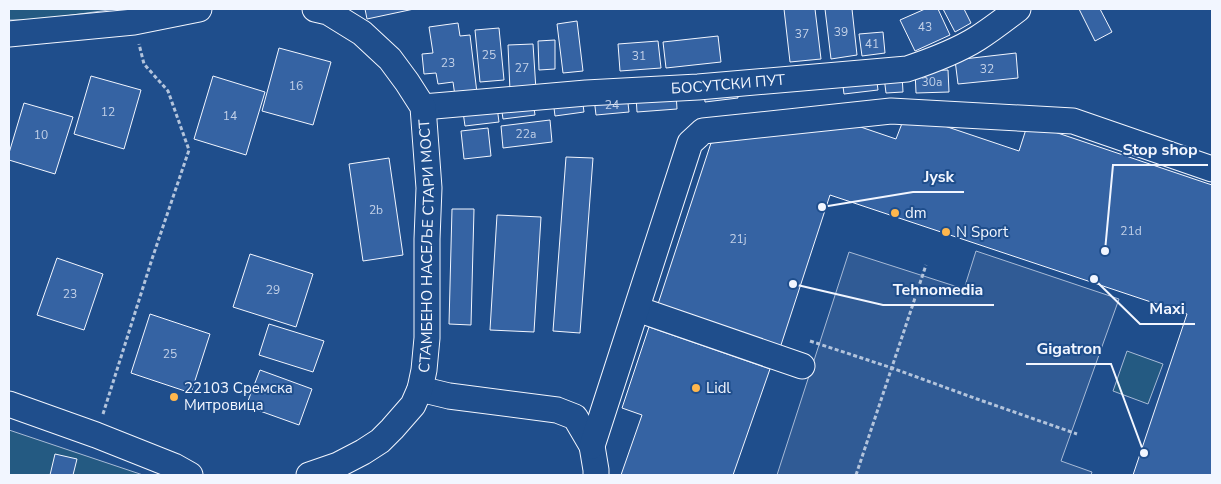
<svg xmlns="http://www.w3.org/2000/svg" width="1221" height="484" viewBox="0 0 1221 484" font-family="'Nunito Sans',sans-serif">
  <rect width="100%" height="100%" fill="#1f4e8c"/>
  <g fill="#245a82" stroke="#a8bbd7">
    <polygon points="9,9 116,9 36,20 9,20"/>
    <polygon points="1127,351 1163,364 1148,404 1113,391"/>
    <polygon points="9,430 143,475 9,475"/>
  </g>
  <polygon fill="#305b95" stroke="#a8bbd7" points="976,251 1119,299 1061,461 1092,472 1091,475 777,475 849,252 964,289"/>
  <g fill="#3563a3" stroke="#f2f6ff">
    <polygon points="365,9 414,9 367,19"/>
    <polygon points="784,9 815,9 821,59 790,62"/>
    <polygon points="825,9 852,9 857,55 831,59"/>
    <polygon points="925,9 938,9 950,35 915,51 900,20"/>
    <polygon points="943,9 964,9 971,23 955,32"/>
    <polygon points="1079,9 1100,9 1112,32 1095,41"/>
    <polygon points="577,21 583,71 563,73 557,24"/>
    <polygon points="458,23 460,36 470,35 477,93 455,96 453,82 438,84 436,73 424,74 422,54 433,53 429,27"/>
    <polygon points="499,28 504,80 480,82 475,30"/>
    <polygon points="883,32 885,53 862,56 859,34"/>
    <polygon points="718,36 721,62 666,68 663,42"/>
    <polygon points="555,40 555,69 539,70 538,41"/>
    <polygon points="658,41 661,68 620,71 618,44"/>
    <polygon points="533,44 536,90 510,91 508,45"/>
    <polygon points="279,48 331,62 313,125 262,111"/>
    <polygon points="1016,53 1018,78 958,84 955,60"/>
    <polygon points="948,70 949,92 916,93 915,71"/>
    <polygon points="876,75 878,90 844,94 842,79"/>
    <polygon points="902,75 903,92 886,93 884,77"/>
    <polygon points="91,76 141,90 124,149 74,134"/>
    <polygon points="213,76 265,92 246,155 194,139"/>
    <polygon points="736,87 738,98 705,102 704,91"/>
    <polygon points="676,93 677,109 637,112 636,96"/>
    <polygon points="627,94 629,112 596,115 594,98"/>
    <polygon points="582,97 584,112 555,116 553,100"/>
    <polygon points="533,101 535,115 503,119 501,105"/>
    <polygon points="24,103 73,117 55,174 9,160 9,153"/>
    <polygon points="497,107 499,122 465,126 463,112"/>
    <polygon points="906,113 1019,151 1028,123 1212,185 1212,475 1133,475 1187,314 830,195 780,348 657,307 711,143 843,121 896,139"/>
    <polygon points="550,120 552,142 503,148 501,126"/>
    <polygon points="488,128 491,156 464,159 461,131"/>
    <polygon points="566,157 593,158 580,333 553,331"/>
    <polygon points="389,158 403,255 363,261 349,164"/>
    <polygon points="452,209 474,209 471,325 449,324"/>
    <polygon points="497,215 541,217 534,332 490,330"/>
    <polygon points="250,254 313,274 296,327 233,307"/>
    <polygon points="57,258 103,274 84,330 37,315"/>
    <polygon points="150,314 210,334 191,393 131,373"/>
    <polygon points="269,324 324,341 313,372 259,355"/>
    <polygon points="649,327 770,369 733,475 621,475 642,415 622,408"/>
    <polygon points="260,370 312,389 299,425 246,406"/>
    <polygon points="55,454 77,459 73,475 50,475"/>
  </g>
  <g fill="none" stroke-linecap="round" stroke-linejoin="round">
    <defs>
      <g id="minor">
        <polyline points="9,34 134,22 199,9"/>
        <path id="s1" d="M423,107l163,-14 112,-6 209,-18c24,-8 49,-17 71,-31 14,-9 27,-19 40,-29"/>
        <polyline points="637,309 802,366"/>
        <polyline points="420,389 449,396 557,410 575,417 592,446 596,470 596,475"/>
        <polyline points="9,404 96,435 174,466 190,475"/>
        <polyline points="592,446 690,143 703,131 891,111 1073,121 1212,169"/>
        <path id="s2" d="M309,475l29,-10 25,-13 17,-11 12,-12 21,-24 7,-16 4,-19 3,-32v-99l2,-51 -6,-81 -16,-25 -17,-23 -28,-26 -34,-21 -13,-3"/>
      </g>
    </defs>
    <use href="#minor" stroke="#f2f6ff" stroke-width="27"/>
    <g stroke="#b3c4dc" stroke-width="3" stroke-dasharray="4 2.5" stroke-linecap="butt">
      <polyline points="810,341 892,368 977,399 1077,434"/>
      <polyline points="103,414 152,259 189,150 168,91 144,64 139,44"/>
      <polyline points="856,475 926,265"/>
    </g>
    <use href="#minor" stroke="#1f4e8c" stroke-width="25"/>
  </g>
  <g fill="#ffb74d" stroke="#1f4e8c" stroke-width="2">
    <circle cx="895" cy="213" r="5"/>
    <circle cx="946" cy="232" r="5"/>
    <circle cx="696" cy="388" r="5"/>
    <circle cx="174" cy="397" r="5"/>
  </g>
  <g text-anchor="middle" stroke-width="4" stroke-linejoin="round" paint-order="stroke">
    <g font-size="12" fill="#c3d1e8">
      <text x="925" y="31">43</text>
      <text x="841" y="36">39</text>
      <text x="802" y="38">37</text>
      <text x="872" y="48">41</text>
      <text x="489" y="59">25</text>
      <text x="639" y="60">31</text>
      <text x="448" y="67">23</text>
      <text x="522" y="72">27</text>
      <text x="987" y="73">32</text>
      <text x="932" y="86">30a</text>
      <text x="296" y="90">16</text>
      <text x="612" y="109">24</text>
      <text x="108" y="116">12</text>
      <text x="230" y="120">14</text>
      <text x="526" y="138">22a</text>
      <text x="41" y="139">10</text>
      <text x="376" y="214">2b</text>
      <text x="1131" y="235">21d</text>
      <text x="738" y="243">21j</text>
      <text x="273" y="294">29</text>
      <text x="70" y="298">23</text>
      <text x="170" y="358">25</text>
    </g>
    <g font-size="15" fill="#f2f6ff" stroke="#1f4e8c">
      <text dy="5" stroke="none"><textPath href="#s1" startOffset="306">БОСУТСКИ ПУТ</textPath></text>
      <text dy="5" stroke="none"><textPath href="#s2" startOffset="289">СТАМБЕНО НАСЕЉЕ СТАРИ МОСТ</textPath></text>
    </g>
    <g font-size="15" fill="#f2f6ff" stroke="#1f4e8c" text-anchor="start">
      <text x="905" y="218">dm</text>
      <text x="956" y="237">N Sport</text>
      <text x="184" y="393">22103 Сремска<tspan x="184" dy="17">Митровица</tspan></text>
      <text x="706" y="393">Lidl</text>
    </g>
  </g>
  <path fill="none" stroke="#f2f6ff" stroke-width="2" d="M1105 251L1113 165H1208M822 207L913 192H964M793 284L883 305H994M1094 279L1140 324H1195M1144 453L1111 364H1026"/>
  <g fill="#f2f6ff" stroke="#1f4e8c" stroke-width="2">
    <circle cx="1105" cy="251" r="5"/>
    <circle cx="822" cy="207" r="5"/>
    <circle cx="793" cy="284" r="5"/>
    <circle cx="1094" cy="279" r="5"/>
    <circle cx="1144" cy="453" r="5"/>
  </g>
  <g font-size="16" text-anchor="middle" font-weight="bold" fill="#f2f6ff" stroke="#1f4e8c" stroke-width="4" stroke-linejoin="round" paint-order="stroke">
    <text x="1160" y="155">Stop shop</text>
    <text x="939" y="182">Jysk</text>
    <text x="938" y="295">Tehnomedia</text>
    <text x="1167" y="314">Maxi</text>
    <text x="1069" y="354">Gigatron</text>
  </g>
  <rect width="1221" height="484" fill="none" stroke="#f2f6ff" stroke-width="20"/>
</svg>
